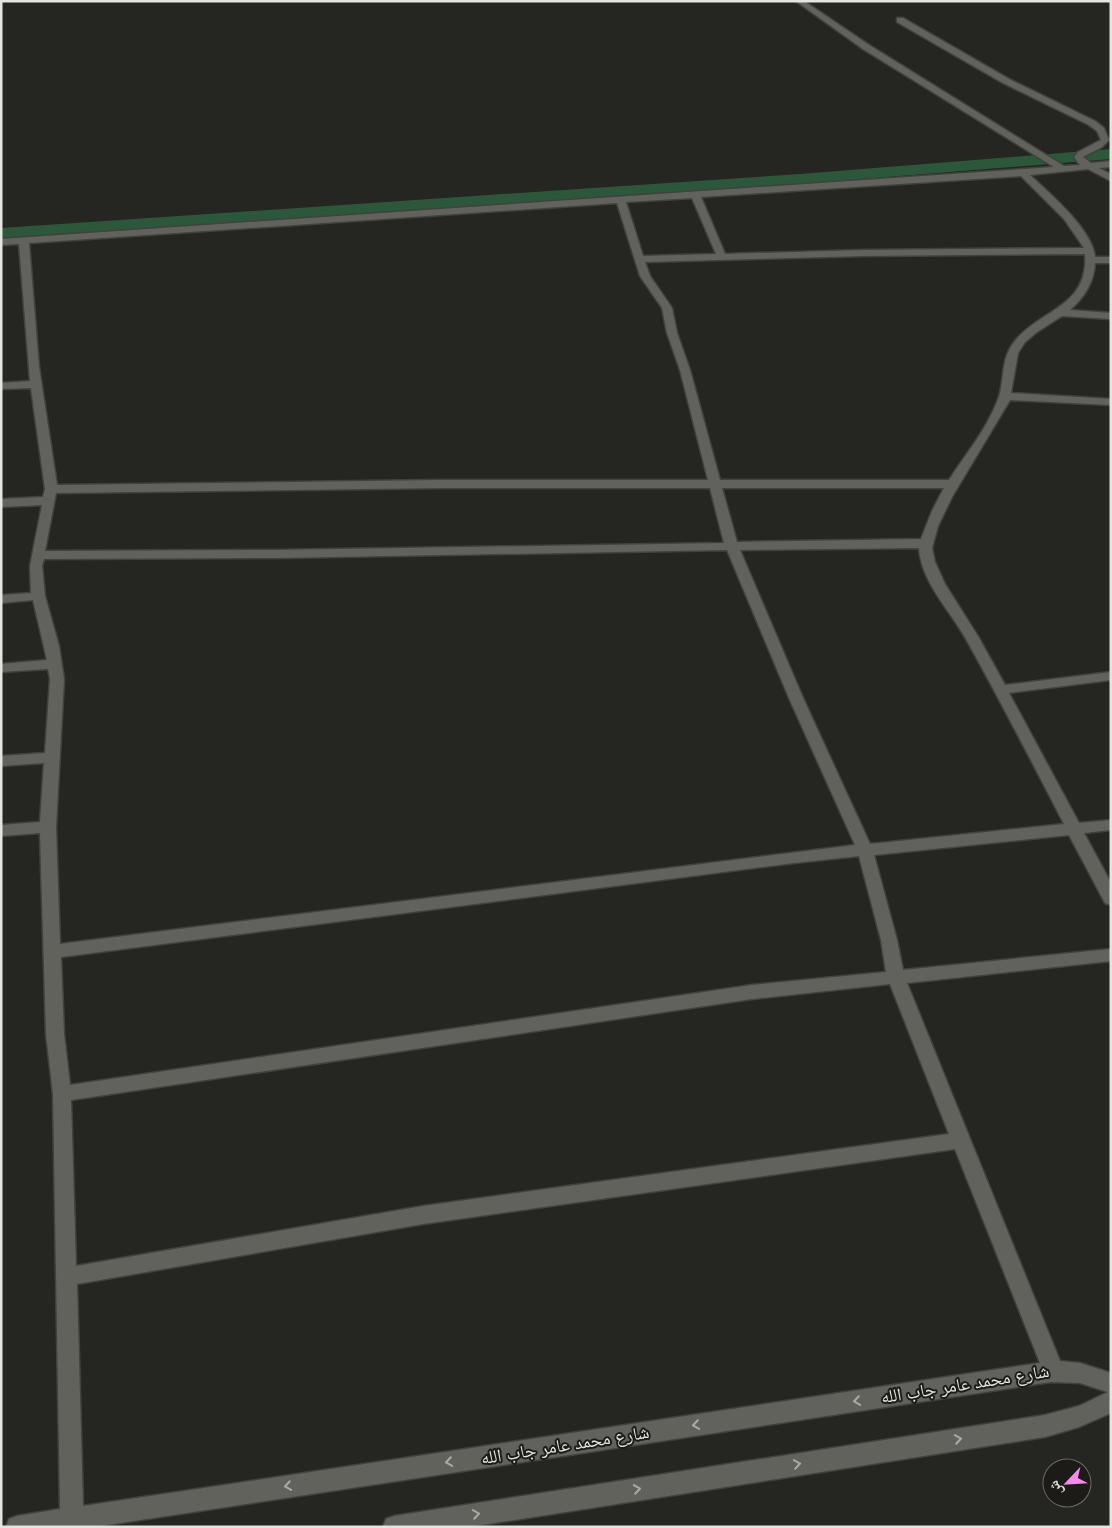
<svg xmlns="http://www.w3.org/2000/svg" width="1112" height="1528" viewBox="0 0 1112 1528" font-family="Arial,'Noto Naskh Arabic',sans-serif">
  <rect width="100%" height="100%" fill="#252521"/>
  <g fill="none" stroke-linecap="round" stroke-linejoin="round">
    <polygon fill="#2c573b" fill-rule="evenodd" points="1111,149 1111,159 800,184 1,240 1,228 800,174"/>
    <defs>
      <path id="minor" d="M796,1h8l65,44 195,121 16,-1 -6,-8 4,-5 23,-12 -4,-9 -8,-6 -86,-42 -106,-61v-4h6l106,61 86,42 9,7 5,12 -7,7 -19,10 8,6 20,-2v6l-12,1 12,6v7l-23,-12 -58,6c20,19 62,54 65,82h16v6h-16c-1,19 -11,35 -25,47l41,3v6l-49,-3 -25,16 -12,10 -7,11 -7,40 100,6v6l-101,-5 -58,97 -14,29 -6,22 3,14 10,22 34,54 26,47 106,-13v8l-102,13 70,130 32,-3v10l-27,3 27,50v22l-6,-2 -36,-68 -195,20 23,85 6,30 208,-21v12l-204,22 153,378 20,2 31,10v40l-32,14 -34,10 -576,90h-86l3,-8 8,-3 651,-101 34,-9 29,-14 -28,-9 -29,-1 -957,145h-88l3,-8 8,-3 43,-7 -7,-415 -7,-60 -6,-201 -39,3v-11l39,-3 4,-59 -43,3v-10l44,-3 5,-74 -2,-10 -47,3v-8l46,-4 -14,-60 -32,3v-8l30,-2 -1,-27 12,-61 -41,2v-8l42,-2 2,-8 -14,-101 -30,1v-6l29,-2 -11,-137 -18,1v-6l1053,-72 -191,-118zM1021,176l43,43 20,29 -221,2 -138,4 -24,-57zM692,198l24,56 -73,2 -17,-54zM617,203l23,73 22,32 5,25 13,37 28,110h-267l-384,5 -18,-118 -10,-124zM1085,254c4,53 -44,55 -70,87 -16,19 -9,41 -18,61 -11,28 -32,53 -48,78h-229l-30,-110 -13,-37 -5,-25 -22,-32 -5,-14 218,-6zM441,488h269l14,55 -447,7 -232,1 11,-58zM722,488h222l-12,23 -11,28 -184,3zM919,548c2,34 31,62 47,91 34,61 66,123 98,185l-194,20 -67,-146 -63,-148zM727,550l62,148 66,147 -795,99 -4,-117 8,-148 -5,-33 -14,-50 -3,-30 2,-7 233,-1zM859,856l22,84 5,32 -134,13 -682,100 -6,-51 -3,-77 733,-94zM890,984l59,150 -526,72 -347,60 -5,-166 681,-101zM955,1149l85,214 -957,143 -6,-222 346,-60z"/>
    </defs>
    <use href="#minor" stroke="#41413e" stroke-width="3"/>
    <use href="#minor" fill="#62625d" fill-rule="evenodd"/>
  </g>
  <defs><path id="oneway-chevron" d="M-2-3.5L2.5 0L-2 3.5" fill="none" stroke-width="1.6" stroke-linecap="round" stroke-linejoin="round" transform="scale(1.25)"/></defs>
  <g stroke="#aaaaa6">
    <use href="#oneway-chevron" transform="translate(857 1401) rotate(171)"/>
    <use href="#oneway-chevron" transform="translate(696 1425) rotate(171)"/>
    <use href="#oneway-chevron" transform="translate(958 1439) rotate(-9)"/>
    <use href="#oneway-chevron" transform="translate(449 1462) rotate(171)"/>
    <use href="#oneway-chevron" transform="translate(797 1464) rotate(-9)"/>
    <use href="#oneway-chevron" transform="translate(288 1486) rotate(171)"/>
    <use href="#oneway-chevron" transform="translate(637 1489) rotate(-9)"/>
    <use href="#oneway-chevron" transform="translate(476 1514) rotate(-9)"/>
  </g>
  <g text-anchor="middle" stroke-width="4" stroke-linejoin="round" paint-order="stroke">
    <g font-size="18" fill="#e4e4e1" stroke="#1c1b18">
      <text transform="translate(965 1384) rotate(-9)" y="6">شارع محمد عامر جاب الله</text>
      <text transform="translate(565 1445) rotate(-9)" y="6">شارع محمد عامر جاب الله</text>
    </g>
  </g>
  <rect width="1112" height="1528" fill="none" stroke="#e4e4e1" stroke-width="5"/>
  <g transform="translate(1067 1483) rotate(245)"><circle r="24" fill="#1c1b18" stroke="#6c6b68"/>
  <path d="M0-4L9 19L0 12L-9 19Z" fill="#f689ee"/>
  <text y="-8" font-size="14" font-weight="bold" text-anchor="middle" fill="#e4e4e1">ش</text>
  </g>
</svg>
